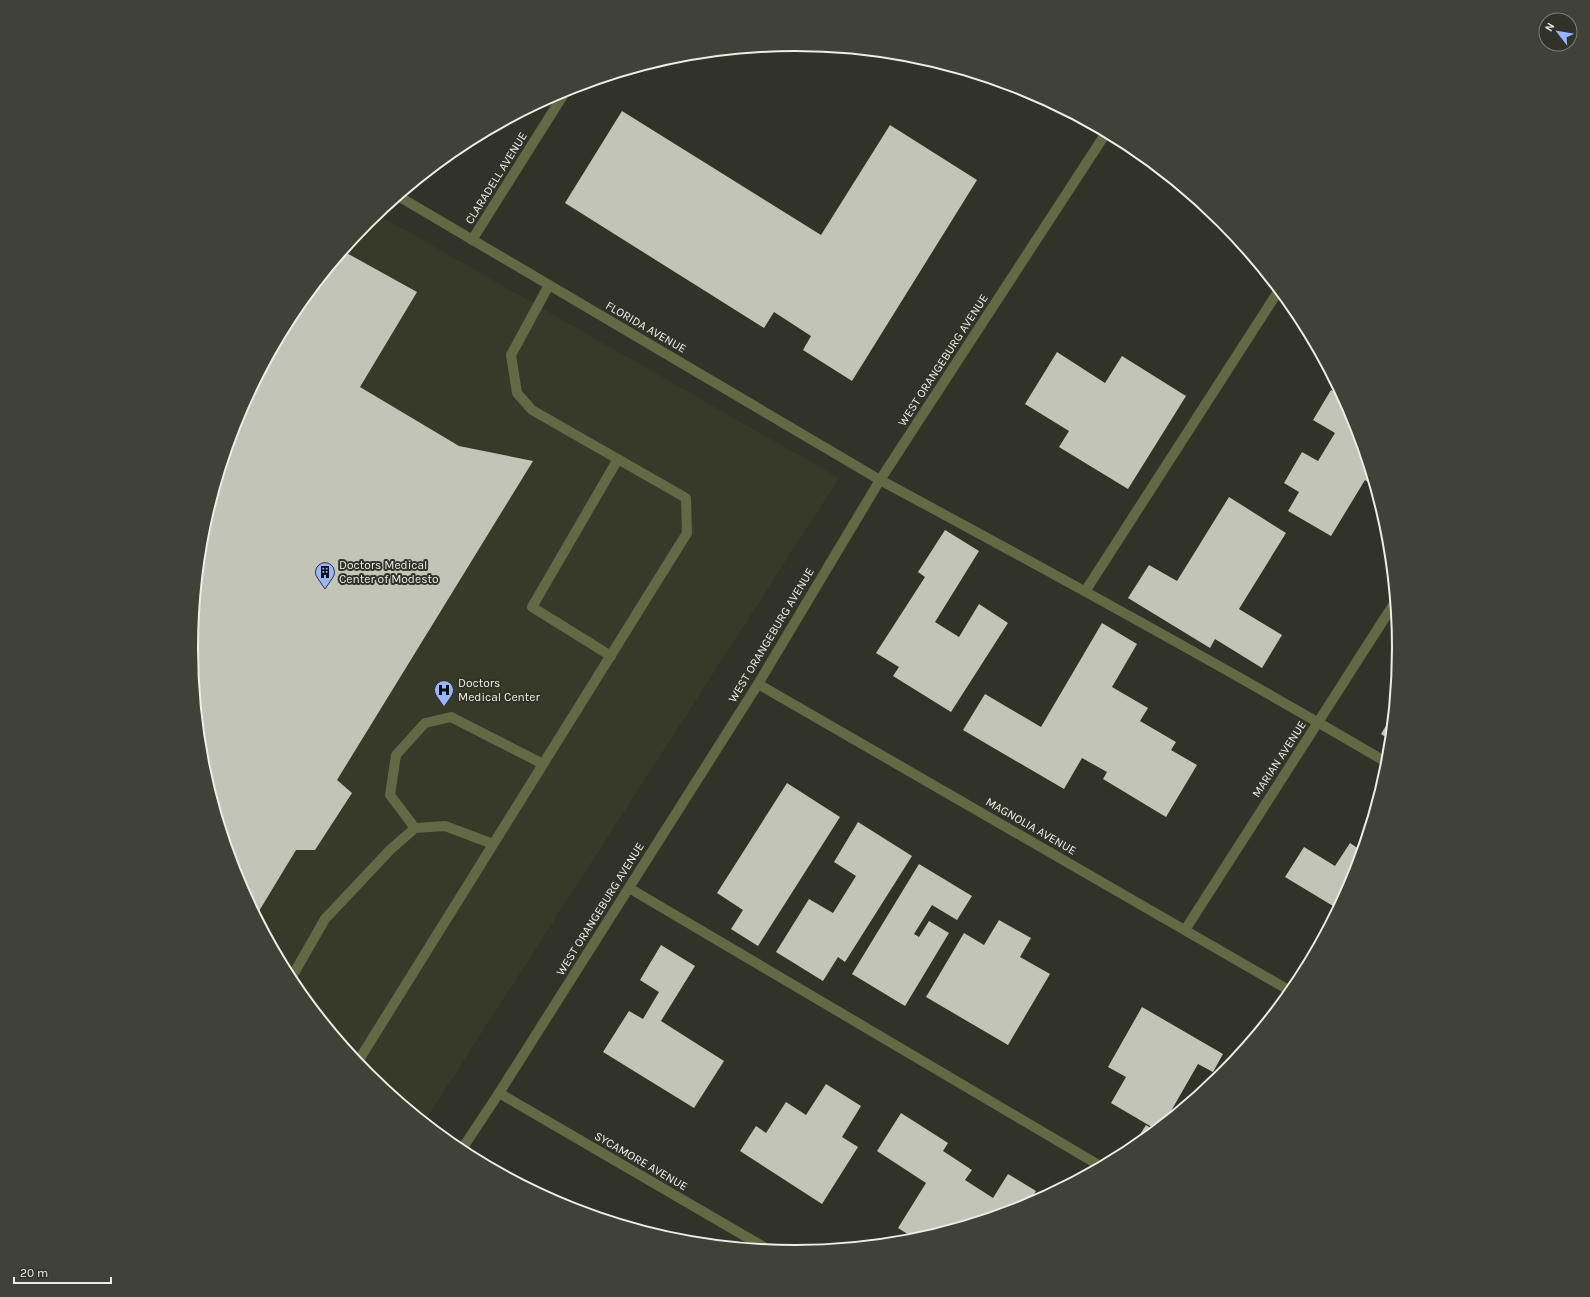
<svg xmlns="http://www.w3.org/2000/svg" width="1590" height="1297" viewBox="0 0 1590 1297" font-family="Karla,sans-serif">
  <rect width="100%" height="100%" fill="#313329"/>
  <polygon fill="#373a29" points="377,214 839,478 424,1122 367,1076 292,984 236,880 202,766 191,648 202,530 237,417 293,312 368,221"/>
  <g fill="#c1c4b7">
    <polygon points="622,111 821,235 890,125 977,180 852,381 803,350 811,336 774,312 764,328 565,203"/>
    <polygon points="343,251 417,292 360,387 459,446 533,461 337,780 352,793 315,850 296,850 256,916 236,880 202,766 191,648 202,530 237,417 293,312"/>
    <polygon points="1057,352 1105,383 1122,356 1186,396 1128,489 1059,447 1069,431 1025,404"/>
    <polygon points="1331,390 1342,396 1354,417 1373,483 1373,485 1365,480 1331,536 1288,511 1299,492 1284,483 1302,452 1318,461 1335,433 1313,420"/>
    <polygon points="1229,497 1286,533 1239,609 1282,635 1262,668 1215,639 1210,648 1128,598 1149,565 1177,581"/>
    <polygon points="945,530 979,551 935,622 959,637 979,604 1008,623 951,712 893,676 899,667 876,653 925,577 918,572"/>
    <polygon points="1102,623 1137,644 1112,687 1148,708 1140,721 1176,742 1171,750 1197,765 1166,817 1103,779 1107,772 1082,758 1064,789 963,730 985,694 1041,727"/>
    <polygon points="1393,714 1390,740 1381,734"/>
    <polygon points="787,783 840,817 758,946 731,929 743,910 717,893"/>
    <polygon points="858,822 912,856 845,962 838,957 823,981 776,952 809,899 833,913 856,876 834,862"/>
    <polygon points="1350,843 1362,851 1353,880 1338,909 1285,877 1304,847 1335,866"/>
    <polygon points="919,864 972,896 957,920 932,905 914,934 919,937 929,921 949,933 905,1006 852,974"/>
    <polygon points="999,920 1031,938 1020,957 1050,974 1008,1045 926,997 964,933 984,945"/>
    <polygon points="661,945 695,966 661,1021 724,1061 694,1108 603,1052 629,1011 643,1019 659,992 640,980"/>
    <polygon points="1142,1007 1223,1054 1213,1072 1198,1064 1163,1125 1157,1130 1111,1103 1126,1077 1108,1067"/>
    <polygon points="826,1084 861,1106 842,1137 858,1147 822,1204 740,1151 756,1126 766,1133 786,1102 806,1115"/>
    <polygon points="901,1113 948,1143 943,1151 972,1170 965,1180 993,1198 1008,1174 1036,1191 1026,1207 917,1240 898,1228 926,1183 877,1151"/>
    <polygon points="1146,1125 1155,1131 1128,1153"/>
  </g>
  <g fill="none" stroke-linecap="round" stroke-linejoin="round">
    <g stroke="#636845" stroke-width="10">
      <path d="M880,480c171,92 341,185 508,283"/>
      <polyline points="1086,590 1279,290"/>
      <polyline points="611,656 532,607 618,459"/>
      <polyline points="415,828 390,795 396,755 425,723 451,717 543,764"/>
      <polyline points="629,888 1102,1167"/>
      <polyline points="290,980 325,919 390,850 415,828 445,826 493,844"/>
      <polyline points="357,1063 687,533 686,498 532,410 517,393 511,355 549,285"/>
    </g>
    <g stroke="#636845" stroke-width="10">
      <polyline points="398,196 880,480"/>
      <polyline points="472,240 567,89"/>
      <polyline points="758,684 1292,992"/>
      <polyline points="1185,930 1395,602"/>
      <polyline points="499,1093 769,1250"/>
    </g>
    <polyline stroke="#636845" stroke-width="10" points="460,1152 499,1093 758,684 880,480 1106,133"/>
  </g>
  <defs>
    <symbol id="building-pin" viewBox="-11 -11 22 30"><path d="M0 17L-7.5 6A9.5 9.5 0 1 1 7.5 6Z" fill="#97b6fd" stroke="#313329"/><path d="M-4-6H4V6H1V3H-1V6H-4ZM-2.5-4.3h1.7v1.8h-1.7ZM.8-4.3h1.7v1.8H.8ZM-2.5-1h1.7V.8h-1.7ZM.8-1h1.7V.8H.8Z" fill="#111"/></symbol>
    <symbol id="hospital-pin" viewBox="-11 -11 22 30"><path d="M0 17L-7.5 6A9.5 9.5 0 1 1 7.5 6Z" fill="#97b6fd" stroke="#313329"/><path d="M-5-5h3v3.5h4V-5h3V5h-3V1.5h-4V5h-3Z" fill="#111"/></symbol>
  </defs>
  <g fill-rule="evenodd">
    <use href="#building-pin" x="314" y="561" width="22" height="30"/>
    <use href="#hospital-pin" x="433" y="679" width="22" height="30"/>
  </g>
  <g text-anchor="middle" stroke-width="4" stroke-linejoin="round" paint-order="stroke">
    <g font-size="12" fill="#ecede7" stroke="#313329">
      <text transform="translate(496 178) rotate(-58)" y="4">CLARADELL AVENUE</text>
      <text transform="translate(646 327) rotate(30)" y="4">FLORIDA AVENUE</text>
      <text transform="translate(943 360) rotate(-57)" y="4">WEST ORANGEBURG AVENUE</text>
      <text transform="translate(771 635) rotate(-59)" y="4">WEST ORANGEBURG AVENUE</text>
      <text transform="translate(1279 759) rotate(-57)" y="4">MARIAN AVENUE</text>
      <text transform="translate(1031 826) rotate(30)" y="4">MAGNOLIA AVENUE</text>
      <text transform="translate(600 909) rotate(-58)" y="4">WEST ORANGEBURG AVENUE</text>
      <text transform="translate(641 1161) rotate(30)" y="4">SYCAMORE AVENUE</text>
    </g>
    <g font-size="12" fill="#ecede7" stroke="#313329" text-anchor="start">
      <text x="339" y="569">Doctors Medical<tspan x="339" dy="14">Center of Modesto</tspan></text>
      <text x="458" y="687">Doctors<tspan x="458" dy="14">Medical Center</tspan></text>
    </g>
  </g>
  <path d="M0 0H1590V1297H0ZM198 648a597 597 0 1 1 1194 0a597 597 0 1 1-1194 0Z" fill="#404238" fill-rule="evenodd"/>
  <path fill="none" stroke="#ecede7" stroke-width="2" d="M198 648a597 597 0 1 1 1194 0a597 597 0 1 1-1194 0Z"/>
  <g transform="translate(1558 32) rotate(301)"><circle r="19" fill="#313329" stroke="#7c7d75"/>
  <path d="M0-3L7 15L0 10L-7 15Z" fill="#97b6fd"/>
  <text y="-6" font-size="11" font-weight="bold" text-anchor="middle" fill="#ecede7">N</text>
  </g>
  <path d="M14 1277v6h97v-6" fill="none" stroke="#ecede7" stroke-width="2"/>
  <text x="20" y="1277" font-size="12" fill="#ecede7" stroke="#313329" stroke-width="3" paint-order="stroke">20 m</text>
</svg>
